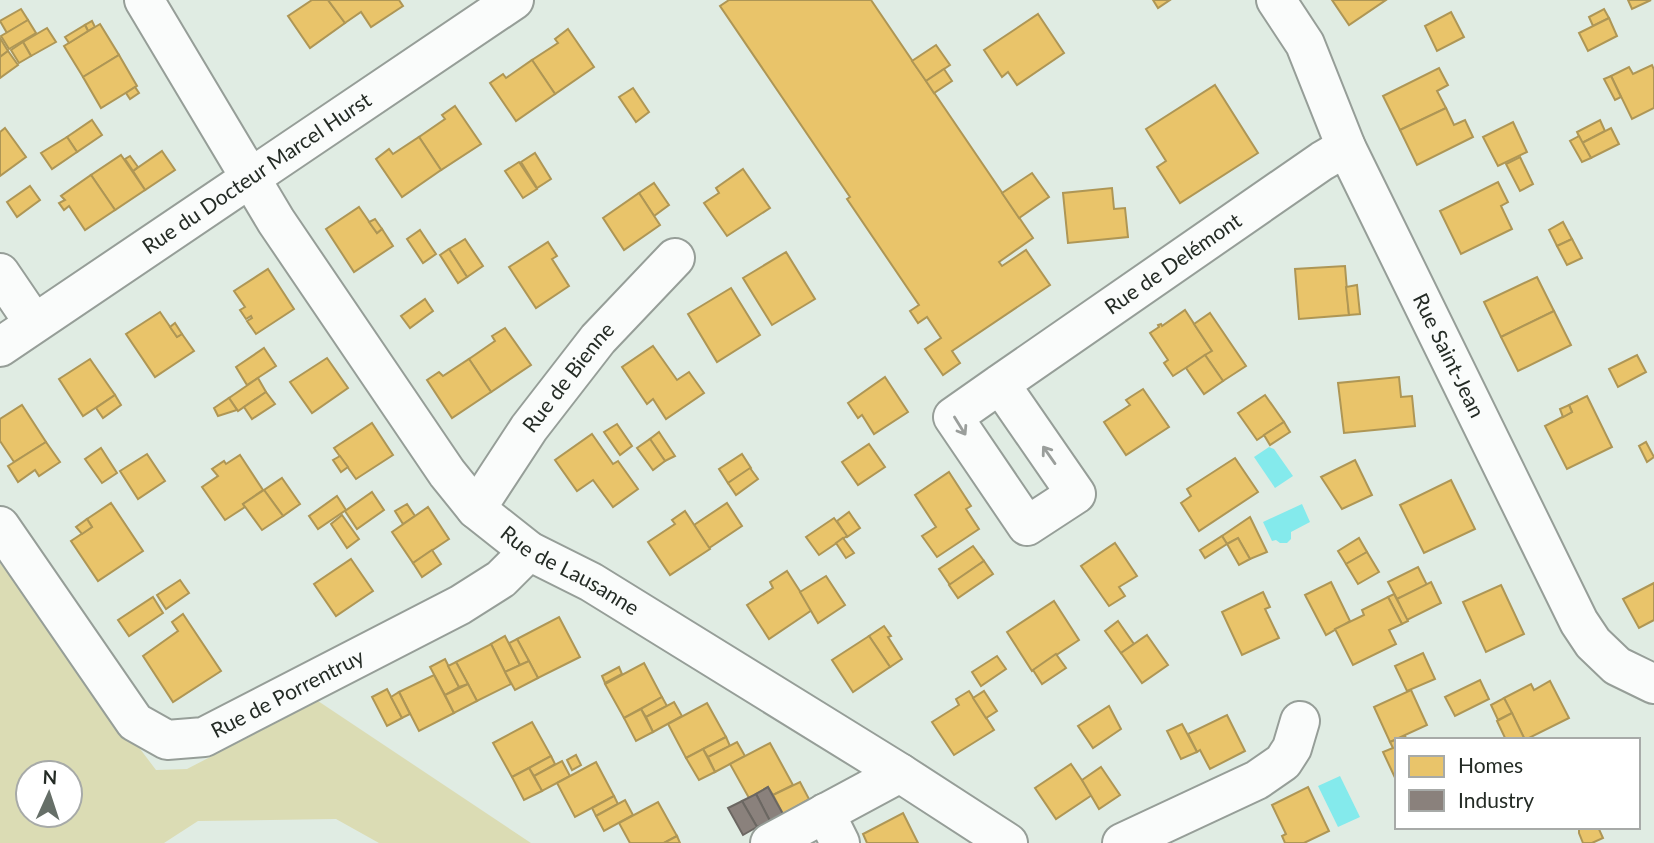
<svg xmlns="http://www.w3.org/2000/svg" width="1654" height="843" viewBox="0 0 1654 843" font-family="Lato,sans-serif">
  <rect width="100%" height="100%" fill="#e0ece3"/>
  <path fill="#dbdcb4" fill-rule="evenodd" d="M0,563l156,207 31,-1 131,-68 213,142h-152l-43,-24 -138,2 -34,22h-164zM28,773h42v42h-42z"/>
  <g fill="#84eaec">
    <polygon points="1269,447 1274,449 1293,476 1275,488 1254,457"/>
    <polygon points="1302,504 1310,522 1291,532 1291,539 1287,543 1280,543 1276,540 1272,541 1263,522"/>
    <polygon points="1340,776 1360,817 1338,827 1318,786"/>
  </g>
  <g fill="#e9c46a" stroke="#ae9655" stroke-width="2">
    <polygon points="312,0 328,0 345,23 310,48 288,16"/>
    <polygon points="328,0 399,0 403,6 371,27 361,12 345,23"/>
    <polygon points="729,0 871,0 1033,238 999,262 1002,266 1026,250 1050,285 952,351 960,363 943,375 925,349 941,338 927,317 918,323 910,311 919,305 847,199 850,197 720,6"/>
    <polygon points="1153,0 1170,0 1158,8"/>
    <polygon points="1332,0 1386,0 1349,25"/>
    <polygon points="1628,0 1651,0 1632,9"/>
    <polygon points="21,9 28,20 7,33 0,21"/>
    <polygon points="1604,9 1609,18 1593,26 1589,17"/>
    <polygon points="1451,12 1464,37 1437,51 1425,26"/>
    <polygon points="1038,14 1064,53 1017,85 1008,72 1002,77 984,50"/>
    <polygon points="1609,18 1617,36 1588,51 1579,33"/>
    <polygon points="28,20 36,33 9,49 1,36"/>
    <polygon points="92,21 95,27 88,31 85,25"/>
    <polygon points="100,24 119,55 83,77 64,46"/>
    <polygon points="85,25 88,31 69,43 65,37"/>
    <polygon points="47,28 56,42 31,56 23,42"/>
    <polygon points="568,29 594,67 555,94 532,60 558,43 555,39"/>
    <polygon points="0,38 8,51 0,57"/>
    <polygon points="23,42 31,56 19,63 11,50"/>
    <polygon points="936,45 950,65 926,81 912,61"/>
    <polygon points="8,51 18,65 0,78 0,57"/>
    <polygon points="119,55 137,86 101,108 83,77"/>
    <polygon points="532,60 555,94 516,121 490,83 503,74 506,78"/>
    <polygon points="1652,65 1654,70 1654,108 1632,119 1611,76 1629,67 1633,74"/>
    <polygon points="1439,68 1448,85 1437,91 1446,108 1400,130 1383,96"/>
    <polygon points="944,69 952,81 934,93 926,81"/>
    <polygon points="1611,76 1621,97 1615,100 1604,79"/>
    <polygon points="1215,85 1258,153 1180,203 1157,167 1166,161 1146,129"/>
    <polygon points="135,87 139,93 130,99 126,93"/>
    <polygon points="633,88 649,112 636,122 619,97"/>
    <polygon points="455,106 481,144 441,170 419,137 445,119 442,115"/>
    <polygon points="1446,108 1454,125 1465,120 1473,137 1417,165 1400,130"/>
    <polygon points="92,120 102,135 77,152 67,137"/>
    <polygon points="1600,120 1605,131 1582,143 1577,132"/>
    <polygon points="1513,122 1527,152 1498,166 1483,137"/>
    <polygon points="5,128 26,157 0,176 0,132"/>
    <polygon points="1611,128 1619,144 1591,158 1582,143"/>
    <polygon points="1579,136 1591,158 1582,162 1570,141"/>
    <polygon points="67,137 77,152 52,169 41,153"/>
    <polygon points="419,137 441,170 402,197 376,159 389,149 393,154"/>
    <polygon points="162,151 175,170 145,190 133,171"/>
    <polygon points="535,153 551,179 537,188 521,162"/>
    <polygon points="121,155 145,190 115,210 91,175"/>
    <polygon points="130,156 138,167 133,171 125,159"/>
    <polygon points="1520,157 1533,184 1520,191 1506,164"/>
    <polygon points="519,162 537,189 523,198 505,171"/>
    <polygon points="743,169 770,208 727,236 704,203 719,193 716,188"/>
    <polygon points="1032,173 1049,197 1019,218 1002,193"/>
    <polygon points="91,175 115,210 85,230 69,206 64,210 59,203 65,200 61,196"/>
    <polygon points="1498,182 1508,202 1501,206 1512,229 1461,254 1440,211"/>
    <polygon points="654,183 669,205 654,216 639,193"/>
    <polygon points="30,186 40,200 17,217 7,202"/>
    <polygon points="1112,188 1114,209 1125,208 1128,237 1068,243 1063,193"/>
    <polygon points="639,193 660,225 624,250 603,218"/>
    <polygon points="359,207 377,233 382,229 393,246 354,272 326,229"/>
    <polygon points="375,219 382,229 377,233 369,222"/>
    <polygon points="1563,222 1572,239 1557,246 1549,230"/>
    <polygon points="420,230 436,254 423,263 407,239"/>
    <polygon points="465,239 483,266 467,277 449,249"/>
    <polygon points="1572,239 1582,258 1567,265 1557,246"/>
    <polygon points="548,242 557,256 552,259 569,286 536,308 509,267"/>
    <polygon points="449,249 467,277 458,283 440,255"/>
    <polygon points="786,252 815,299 772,325 743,278"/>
    <polygon points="1345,266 1349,315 1299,319 1295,269"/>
    <polygon points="268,269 294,309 256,334 247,321 252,318 251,316 246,319 240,310 245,307 234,291"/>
    <polygon points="1537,277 1554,311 1501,337 1484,302"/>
    <polygon points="1357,285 1360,314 1349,315 1346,287"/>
    <polygon points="731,288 760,335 717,362 688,314"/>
    <polygon points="425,299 433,311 410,328 401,316"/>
    <polygon points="1185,310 1212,351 1173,376 1164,363 1168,360 1150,333 1159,327 1158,325 1161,324 1162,326"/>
    <polygon points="1554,311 1571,345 1518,371 1501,337"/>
    <polygon points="160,312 177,337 182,334 194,351 155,377 126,334"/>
    <polygon points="1210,313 1246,366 1223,381 1205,355 1212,351 1194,324"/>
    <polygon points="175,323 182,334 177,337 170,327"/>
    <polygon points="505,328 531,365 491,392 469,359 495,341 492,336"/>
    <polygon points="653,346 677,380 689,372 704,393 666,419 653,399 647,404 622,367"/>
    <polygon points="264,348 276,366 247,385 236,367"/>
    <polygon points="1205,355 1223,381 1204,394 1186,368"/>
    <polygon points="1637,355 1646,372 1618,387 1609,369"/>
    <polygon points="327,358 348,388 312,413 290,382"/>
    <polygon points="90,359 115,395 83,416 59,379"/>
    <polygon points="469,359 491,392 452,418 427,380 439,372 443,376"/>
    <polygon points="885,377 908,412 874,434 862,415 858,418 848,403"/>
    <polygon points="1399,377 1401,397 1412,396 1415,426 1344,433 1338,383"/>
    <polygon points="258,378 266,392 238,411 229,398"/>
    <polygon points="1143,389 1169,427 1126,455 1104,422 1130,405 1126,400"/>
    <polygon points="266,392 275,404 252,419 244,407"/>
    <polygon points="115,395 121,405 103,418 96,408"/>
    <polygon points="1265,395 1284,422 1257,440 1238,413"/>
    <polygon points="1587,396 1612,447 1567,469 1545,426 1572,412 1569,405"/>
    <polygon points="229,398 237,410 218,416 214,408"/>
    <polygon points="22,405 46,442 14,462 0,441 0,419"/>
    <polygon points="1569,405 1572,412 1563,417 1560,409"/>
    <polygon points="1284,422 1290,432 1270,445 1264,435"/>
    <polygon points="372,423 393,455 356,479 334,448"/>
    <polygon points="617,424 632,446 620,455 604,432"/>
    <polygon points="659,432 675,456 665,461 650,439"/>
    <polygon points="592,434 613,464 618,461 638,489 613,507 593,480 577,491 555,460"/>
    <polygon points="650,439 665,461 653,470 637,448"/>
    <polygon points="46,442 60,462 39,476 35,470 18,482 8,466"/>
    <polygon points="1646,442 1654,457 1647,462 1639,446"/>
    <polygon points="869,444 885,467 858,485 842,462"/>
    <polygon points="101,448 117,473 102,483 85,459"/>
    <polygon points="147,454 165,481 138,499 120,471"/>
    <polygon points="742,454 751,468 728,483 719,469"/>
    <polygon points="240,455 263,490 243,504 245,507 225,520 202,487 218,476 212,469 224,461 226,464"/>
    <polygon points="340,456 348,467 341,472 333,460"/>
    <polygon points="1235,458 1258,492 1199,531 1181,503 1191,496 1187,489"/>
    <polygon points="1355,460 1372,495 1342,509 1321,477"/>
    <polygon points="750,468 758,479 736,495 728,483"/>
    <polygon points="949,472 971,506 966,509 979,529 937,557 922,536 936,527 915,495"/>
    <polygon points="282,478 300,504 283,516 264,490"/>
    <polygon points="1451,480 1475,529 1424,553 1400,505"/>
    <polygon points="264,490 283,516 262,530 243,504"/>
    <polygon points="372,492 384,510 357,529 345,511"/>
    <polygon points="337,496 346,510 318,529 309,516"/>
    <polygon points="111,503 143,551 98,581 71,541 92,527 87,519"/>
    <polygon points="727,503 742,526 709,548 694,525"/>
    <polygon points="407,504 415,516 403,524 395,511"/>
    <polygon points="428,507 449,539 413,563 392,532"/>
    <polygon points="685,511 710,549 670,575 648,542 675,524 672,520"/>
    <polygon points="849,512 860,528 847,537 837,521"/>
    <polygon points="342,515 359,539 347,548 331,524"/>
    <polygon points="1250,517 1267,552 1250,559 1238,538 1227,544 1222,536"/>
    <polygon points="834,518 847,536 819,555 806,537"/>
    <polygon points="87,519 92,527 82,534 76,527"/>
    <polygon points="1222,536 1227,544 1205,558 1200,550"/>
    <polygon points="843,538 854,553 846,558 836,543"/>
    <polygon points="1238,538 1250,559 1239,565 1227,544"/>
    <polygon points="1359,538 1367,552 1346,564 1338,551"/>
    <polygon points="1115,543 1137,576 1119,587 1125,596 1109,606 1081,566"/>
    <polygon points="973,546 984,561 950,585 939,569"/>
    <polygon points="432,550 441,564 422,577 413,563"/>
    <polygon points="1367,552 1379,572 1358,584 1346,564"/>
    <polygon points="351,559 373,591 336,616 314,584"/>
    <polygon points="984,561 993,574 958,598 949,585"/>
    <polygon points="1418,567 1427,585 1397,599 1388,582"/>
    <polygon points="787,571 812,610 769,639 747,605 773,588 770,582"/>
    <polygon points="826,576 845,605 818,623 800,592"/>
    <polygon points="180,580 189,593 166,609 157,595"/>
    <polygon points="1331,582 1350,621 1326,635 1305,595"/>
    <polygon points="1431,582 1441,603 1407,620 1397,599"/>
    <polygon points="1654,583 1654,620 1639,628 1623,599"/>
    <polygon points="1501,585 1524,634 1486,652 1463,602"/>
    <polygon points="1263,592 1270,607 1265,609 1279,638 1242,655 1222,612"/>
    <polygon points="1394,594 1408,621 1402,624 1388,597"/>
    <polygon points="153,597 163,613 129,636 118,620"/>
    <polygon points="1388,597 1402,624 1389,630 1396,644 1353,665 1335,629 1364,615 1362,610"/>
    <polygon points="1054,601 1079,640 1032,671 1007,632"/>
    <polygon points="183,614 221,671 173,702 143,656 178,631 172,622"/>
    <polygon points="559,617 580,657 538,678 517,639"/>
    <polygon points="1118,621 1134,644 1121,653 1105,631"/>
    <polygon points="884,626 891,636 888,637 902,659 890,667 869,636"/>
    <polygon points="1147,635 1168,665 1142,683 1121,653"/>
    <polygon points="505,636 520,665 505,672 491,644"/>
    <polygon points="869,636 890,667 853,692 832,660"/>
    <polygon points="517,639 529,661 520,665 509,643"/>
    <polygon points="491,644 511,684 477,701 456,662"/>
    <polygon points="1423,653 1435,679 1407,691 1395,666"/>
    <polygon points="1056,654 1066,668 1042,684 1033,670"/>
    <polygon points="997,656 1006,669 981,686 972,672"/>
    <polygon points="445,659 459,687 445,695 430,667"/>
    <polygon points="529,661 538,678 515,690 505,672"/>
    <polygon points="456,662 468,684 459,687 448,666"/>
    <polygon points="644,663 662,697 624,718 605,684"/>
    <polygon points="619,667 622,674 605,683 602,676"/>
    <polygon points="434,675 454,713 419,731 399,692"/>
    <polygon points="1480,680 1489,699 1455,716 1445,697"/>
    <polygon points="1550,681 1569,718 1525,740 1504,698 1531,684 1534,690"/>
    <polygon points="468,684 477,701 454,713 445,695"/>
    <polygon points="387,689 402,718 387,726 372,697"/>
    <polygon points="1411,690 1427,725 1390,742 1374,707"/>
    <polygon points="969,691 994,730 954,755 932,722 959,705 956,699"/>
    <polygon points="984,691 997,711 986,718 973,698"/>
    <polygon points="399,692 410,714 402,718 391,697"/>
    <polygon points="662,697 667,706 646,717 641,709"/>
    <polygon points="1504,698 1512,713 1498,720 1491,705"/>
    <polygon points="674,702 682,716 653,732 646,717"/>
    <polygon points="707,703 726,737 686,758 668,724"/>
    <polygon points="1109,706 1121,729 1093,748 1078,726"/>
    <polygon points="641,709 653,732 636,741 624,718"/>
    <polygon points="1512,713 1525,740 1506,740 1497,721"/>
    <polygon points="1227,715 1245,751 1210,769 1200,750 1197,752 1188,734"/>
    <polygon points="532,722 551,756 512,777 493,743"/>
    <polygon points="1182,724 1197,752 1181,759 1167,731"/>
    <polygon points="1405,736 1407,740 1397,740 1397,782 1383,752 1393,748 1390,742"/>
    <polygon points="726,737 730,746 708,757 703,749"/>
    <polygon points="737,742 745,756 715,772 708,757"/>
    <polygon points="770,743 793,785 773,795 768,787 749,798 730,764"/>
    <polygon points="703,749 715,772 699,780 686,758"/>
    <polygon points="576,755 581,765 572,770 567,760"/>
    <polygon points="551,756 555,764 534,776 529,768"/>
    <polygon points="562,761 570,776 542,791 534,776"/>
    <polygon points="596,762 614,796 575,817 557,783"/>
    <polygon points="1071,764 1092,795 1056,819 1035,788"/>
    <polygon points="1101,767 1120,795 1099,809 1082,780"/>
    <polygon points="529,768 542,791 524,800 512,777"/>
    <polygon points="800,782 809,799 783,814 773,795"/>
    <polygon points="1308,787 1329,831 1304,843 1285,843 1282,836 1286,834 1272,805"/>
    <polygon points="614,796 618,804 596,816 592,808"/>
    <polygon points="625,800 633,815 604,831 596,816"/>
    <polygon points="658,802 677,836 664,843 630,843 619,823"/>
    <polygon points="903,813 918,843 867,843 863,834"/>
    <polygon points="1582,827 1598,827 1603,838 1592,843 1583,843 1579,833 1579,829"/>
    <polygon points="677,836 680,843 664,843"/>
  </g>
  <g fill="#8a817c" stroke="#6b6762" stroke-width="2">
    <polygon points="768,787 783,814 770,821 756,794"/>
    <polygon points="756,794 770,821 757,827 742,801"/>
    <polygon points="742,801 757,827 743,835 728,808"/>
  </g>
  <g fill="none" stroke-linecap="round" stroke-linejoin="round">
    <defs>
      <g id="minor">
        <path id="s1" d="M144,0l132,221 171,252 29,36 53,42 62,31 309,191 108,70"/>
        <path id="s2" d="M1276,0l29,44 41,103 233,475 14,21 24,23 37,18"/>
        <polyline points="0,273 34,323"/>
        <path id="s3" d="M0,347l514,-347"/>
        <path id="s4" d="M1000,384l76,110 -49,32 -74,-109 47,-33 322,-223 24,-14"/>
        <path id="s5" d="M476,509l53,-81 69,-89 77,-81"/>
        <path id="s6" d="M0,526l135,196 32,18 37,-3 256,-132 41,-26 28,-28"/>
        <polyline points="825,813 840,843"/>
        <polyline points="770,843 900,773"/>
        <polyline points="1122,843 1257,780 1283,762 1292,748 1300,721"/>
      </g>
    </defs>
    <use href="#minor" stroke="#969e98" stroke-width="42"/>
    <use href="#minor" stroke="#fafcfb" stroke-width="38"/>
  </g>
  <defs><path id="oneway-shaft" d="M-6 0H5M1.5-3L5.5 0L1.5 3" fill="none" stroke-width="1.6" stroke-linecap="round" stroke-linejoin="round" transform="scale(1.75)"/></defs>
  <g stroke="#9a9e9b">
    <use href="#oneway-shaft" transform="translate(960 426) rotate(58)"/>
    <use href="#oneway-shaft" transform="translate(1049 455) rotate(-125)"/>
  </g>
  <g text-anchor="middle" stroke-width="7" stroke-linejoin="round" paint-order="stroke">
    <g font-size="21" fill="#242b25" stroke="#fff">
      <text dy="7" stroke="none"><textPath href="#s3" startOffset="310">Rue du Docteur Marcel Hurst</textPath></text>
      <text dy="7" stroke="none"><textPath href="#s4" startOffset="592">Rue de Delémont</textPath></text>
      <text dy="7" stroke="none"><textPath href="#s2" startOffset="396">Rue Saint-Jean</textPath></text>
      <text dy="7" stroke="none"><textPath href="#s5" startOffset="161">Rue de Bienne</textPath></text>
      <text dy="7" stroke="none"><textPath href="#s1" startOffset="721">Rue de Lausanne</textPath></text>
      <text dy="7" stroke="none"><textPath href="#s6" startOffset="406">Rue de Porrentruy</textPath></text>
    </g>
  </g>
  <rect x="1395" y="738" width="245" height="91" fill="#ffffff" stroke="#a7aaa8" stroke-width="2"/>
  <rect x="1409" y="756" width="35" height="21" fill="#e9c46a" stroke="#a7aaa8" stroke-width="2"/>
  <text x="1458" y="773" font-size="21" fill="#242b25">Homes</text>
  <rect x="1409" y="790" width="35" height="21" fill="#8a817c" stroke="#a7aaa8" stroke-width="2"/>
  <text x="1458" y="808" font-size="21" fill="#242b25">Industry</text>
  <g transform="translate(49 794) rotate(3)"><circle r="33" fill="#ffffff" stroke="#a7aaa8" stroke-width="2"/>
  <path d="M0-5L12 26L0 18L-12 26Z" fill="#666f68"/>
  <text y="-10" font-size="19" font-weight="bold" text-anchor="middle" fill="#242b25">N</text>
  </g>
</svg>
